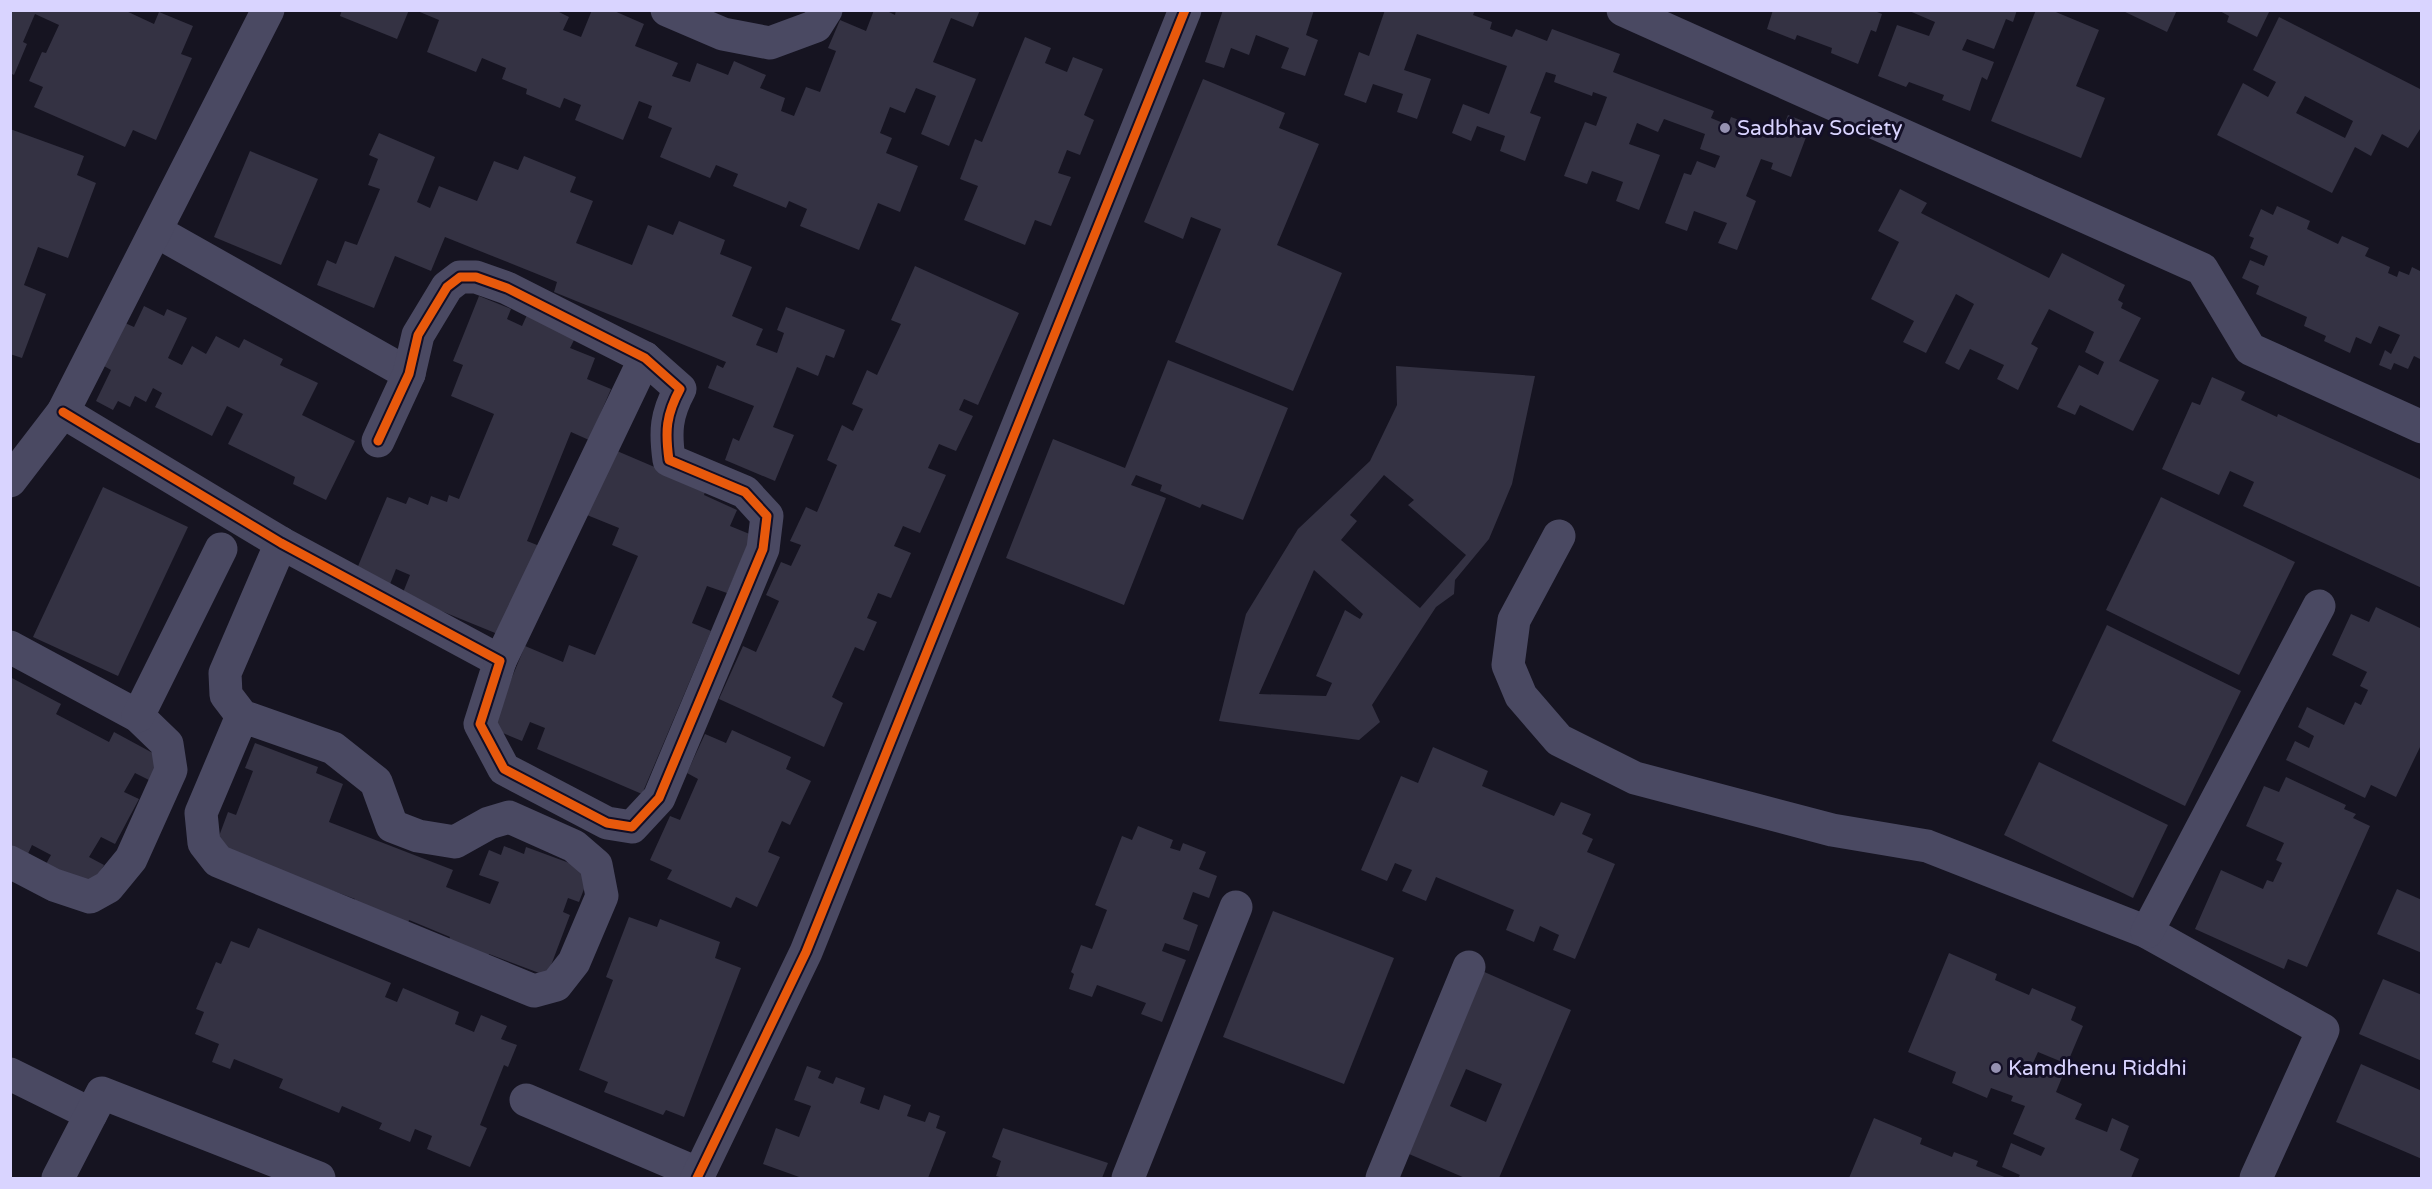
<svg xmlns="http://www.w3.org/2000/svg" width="2432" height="1189" viewBox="0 0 2432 1189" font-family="'Varela Round',sans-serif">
  <rect width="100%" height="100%" fill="#161421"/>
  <g fill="#343243" fill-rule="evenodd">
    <polygon points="10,10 124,10 154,24 159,12 193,26 181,54 192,58 156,140 133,130 125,147 34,107 43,87 29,81 42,52 46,53 59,25 35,14 23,42 27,44 14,75 10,73"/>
    <polygon points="342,10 409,10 397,39 340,16"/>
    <polygon points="415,10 555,10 569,17 563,30 581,37 592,10 612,10 644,24 635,46 678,63 672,76 690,82 697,63 728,75 734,61 766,75 760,88 785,98 781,111 794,116 806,87 820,92 836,51 828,48 840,20 866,31 874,10 885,10 895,15 896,10 980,10 973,27 951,18 933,62 976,79 949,146 921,134 936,96 916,88 905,113 890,107 880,133 892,138 886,153 918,166 900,212 878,203 859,250 800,226 807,209 789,201 786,208 733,186 738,174 716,165 710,178 660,157 672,128 648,118 652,106 639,101 623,140 575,120 581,105 564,98 560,108 526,94 527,89 502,79 506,68 482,58 476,72 427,52 439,20"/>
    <polygon points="1223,10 1314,10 1306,35 1318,40 1305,76 1281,68 1289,48 1256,35 1249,55 1231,48 1224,68 1205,62"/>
    <polygon points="1385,10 1475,10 1473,15 1492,22 1490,29 1512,37 1516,29 1547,41 1552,29 1620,54 1613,72 1714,111 1711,118 1728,125 1731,117 1768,131 1772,120 1784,125 1788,115 1811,124 1791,177 1771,169 1773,163 1761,159 1746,196 1756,201 1737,250 1718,243 1727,223 1694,211 1687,231 1665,223 1684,173 1691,175 1697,161 1715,168 1720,156 1700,149 1705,134 1664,119 1658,132 1637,123 1629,144 1660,155 1639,210 1616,201 1623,182 1592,171 1587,184 1564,176 1585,122 1596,126 1607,97 1593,92 1592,96 1554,82 1556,75 1546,72 1530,113 1541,117 1525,161 1500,151 1505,136 1477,126 1471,141 1452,133 1463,104 1489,114 1507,66 1417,34 1404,70 1431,79 1417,119 1397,112 1403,94 1373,84 1366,103 1344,95 1359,52 1369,56"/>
    <polygon points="1773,10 1872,10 1882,14 1876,32 1871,30 1858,64 1831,53 1832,48 1797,35 1795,40 1767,29"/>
    <polygon points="1907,10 2017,10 2013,22 2006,19 1994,49 1967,39 1962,50 1994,62 1987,80 1982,77 1970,111 1942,100 1944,95 1909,82 1906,87 1878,76 1897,25 1929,36 1935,22"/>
    <polygon points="2036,10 2051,10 2099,30 2076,86 2105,98 2081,158 1991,121"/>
    <polygon points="2121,10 2177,10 2167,32"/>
    <polygon points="2218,10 2270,10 2257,37 2227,22 2229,16"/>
    <path d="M2279,17l143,73v36l-14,22 -26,-14 -11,22 -16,-9 -23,46 -115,-58 26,-52 25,14 8,-15 -23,-12zM2305,96l48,25 -8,17 -49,-25z"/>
    <polygon points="1025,37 1051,48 1045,63 1067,72 1073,57 1103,69 1084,115 1094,120 1080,155 1067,150 1058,173 1071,177 1051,226 1035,220 1025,245 964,220 978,186 960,179 975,139 982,142"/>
    <polygon points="1203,79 1285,113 1279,128 1319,144 1277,245 1342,273 1293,391 1175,342 1221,229 1191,217 1183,239 1144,222"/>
    <polygon points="10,129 84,156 77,175 96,183 68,258 38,247 24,285 46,294 22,358 10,354"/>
    <polygon points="379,133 435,157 417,202 430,208 439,186 477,201 494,161 518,170 524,156 576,177 570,192 593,201 576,243 632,265 648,225 673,235 679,221 725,240 720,254 752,267 732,316 763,329 756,345 777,353 784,333 777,330 786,307 845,330 834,358 826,355 818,376 797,367 773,427 794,435 775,481 725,460 733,438 739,441 754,406 708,388 717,365 723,368 726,362 554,292 557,282 445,237 431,271 395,256 374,308 317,285 327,260 336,264 345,241 357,245 380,189 368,185 378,159 369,155"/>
    <polygon points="250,151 318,179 281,265 214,237"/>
    <polygon points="1900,189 1927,203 1921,213 2049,278 2062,253 2125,285 2118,300 2123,303 2121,308 2141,318 2119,361 2159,380 2133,431 2080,405 2075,415 2057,407 2079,365 2098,375 2104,362 2085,352 2094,332 2049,309 2031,344 2038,348 2018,390 1997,379 2004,365 1970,349 1959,370 1945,363 1974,304 1956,294 1926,353 1903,342 1914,321 1871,299 1899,242 1878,231"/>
    <polygon points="2277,206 2310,221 2307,229 2338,244 2342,236 2369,248 2365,256 2390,267 2388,273 2397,277 2399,271 2409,275 2412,267 2422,272 2422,360 2414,356 2408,369 2394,363 2391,370 2379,365 2385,350 2391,354 2400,335 2379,326 2371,344 2356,337 2350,353 2324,341 2326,336 2304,326 2307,317 2256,294 2259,286 2242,278 2250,260 2264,266 2268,256 2250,248 2254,238 2249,236 2261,209 2273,215"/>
    <polygon points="915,266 1019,313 978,405 964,399 959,410 973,416 956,451 939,444 928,468 946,475 920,533 903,526 894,546 911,553 891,598 878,593 867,618 877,622 864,651 855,647 832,697 843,703 824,747 719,699 743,646 756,652 779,601 766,595 781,562 791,566 801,545 790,541 806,507 817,512 837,465 827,460 842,425 853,431 863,409 852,404 867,370 877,375 901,324 891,320"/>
    <polygon points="479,296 511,309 507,319 522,326 527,315 576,336 570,348 595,358 587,379 611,389 589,440 571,432 527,541 542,547 505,637 402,595 410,575 396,569 390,584 356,571 387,497 406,504 409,497 428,505 431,496 447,502 449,495 459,499 494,414 451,396 463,365 453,361"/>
    <polygon points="144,306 164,316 167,309 187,318 168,358 182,365 192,346 206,354 216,336 239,348 244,339 283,359 280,365 318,383 302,415 355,441 326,500 293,484 295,477 228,444 243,414 227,406 212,436 155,407 162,393 153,388 146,402 135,396 130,407 118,401 113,410 96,401 111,370 104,366 125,323 134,327"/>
    <polygon points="1168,360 1288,408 1243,520 1202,504 1200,508 1160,491 1162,485 1136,475 1131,485 1166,498 1124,605 1006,558 1053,439 1125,468"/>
    <path d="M1396,366l139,10 -23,108 -23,55 -34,41 -1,14 -18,13 -64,98 8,17 -21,18 -140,-19 27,-107 52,-85 72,-68 27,-56zM1384,475l30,25 -6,5 58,50 -46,53 -79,-68 16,-19 -7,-6zM1314,570l49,44 -3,5 -15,-9 -29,66 16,7 -6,13 -67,-2z"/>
    <polygon points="2212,377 2245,392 2241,400 2277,417 2278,414 2422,480 2422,588 2243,506 2254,482 2230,471 2219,495 2162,469 2192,402 2200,405"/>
    <polygon points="610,448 706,489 704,495 737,510 730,526 752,535 727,593 707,586 692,623 711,631 642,794 537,749 545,728 530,722 522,741 491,728 525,646 563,662 569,645 595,655 638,556 612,545 619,528 582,513"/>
    <polygon points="103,487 188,527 118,676 33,637"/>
    <polygon points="2161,497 2295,562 2239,675 2106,610"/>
    <polygon points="2376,607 2422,629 2422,743 2396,797 2371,785 2365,798 2286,760 2295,741 2309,748 2314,736 2298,727 2307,707 2344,725 2355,702 2361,705 2368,690 2360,686 2367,672 2332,655 2351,614 2369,622"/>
    <polygon points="2107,625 2241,691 2185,806 2052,741"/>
    <polygon points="10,677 61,704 56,714 109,742 114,732 162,758 149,780 135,773 124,792 139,799 115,844 101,837 89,857 104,865 91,888 46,864 51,855 32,845 26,858 10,850"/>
    <polygon points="732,730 791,757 786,769 811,781 790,825 782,821 768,852 780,857 757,907 736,897 731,908 667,879 672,870 650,860 670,816 680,820 698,779 687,773 705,734 726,743"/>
    <polygon points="255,743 318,767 316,773 343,784 329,822 453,870 446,887 490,904 499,882 479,875 489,850 501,855 504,846 524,854 526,847 591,871 579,902 568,898 563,912 570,915 547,976 489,954 486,961 447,946 450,937 409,920 405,932 351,911 355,899 215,847 228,812 236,815 253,771 245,768"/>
    <polygon points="1433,747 1488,771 1482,786 1554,816 1561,802 1591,814 1582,834 1593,839 1587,852 1615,864 1575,959 1553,950 1559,935 1540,926 1534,942 1506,930 1514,910 1436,877 1426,901 1402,891 1412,870 1395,863 1387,881 1361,870 1401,776 1418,783"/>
    <polygon points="2039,762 2168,825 2133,898 2004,835"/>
    <polygon points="2286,777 2346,805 2344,809 2356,814 2353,818 2370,826 2307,967 2288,959 2284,969 2195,929 2221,870 2263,889 2267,880 2273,882 2282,863 2276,860 2284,843 2246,826 2264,786 2279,792"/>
    <polygon points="1138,826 1173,840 1170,848 1180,851 1183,843 1206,852 1199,869 1217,876 1209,898 1193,892 1183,919 1198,925 1189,951 1165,943 1162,951 1186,960 1162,1022 1141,1014 1146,1003 1097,985 1092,997 1069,989 1074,974 1071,972 1081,945 1092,949 1107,910 1095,905 1122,836 1132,840"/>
    <polygon points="2397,889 2422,900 2422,953 2377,934"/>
    <polygon points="1273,911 1394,958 1344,1084 1223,1037"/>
    <polygon points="629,917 657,927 660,919 720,942 715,958 741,968 684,1117 666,1110 663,1115 604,1092 608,1082 579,1070 613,980 606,977"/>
    <polygon points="258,928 391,983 385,997 397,1002 403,988 459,1012 455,1024 474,1032 481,1015 507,1026 501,1039 517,1045 508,1067 504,1065 480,1125 487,1128 470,1167 427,1149 432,1136 415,1129 410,1142 379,1129 382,1123 342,1106 339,1113 279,1088 283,1079 234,1059 230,1069 212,1062 219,1044 195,1034 204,1012 196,1009 216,962 221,964 231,941 249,948"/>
    <polygon points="1949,953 1997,974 1995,980 2029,995 2032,988 2076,1007 2071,1020 2083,1026 2067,1064 2038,1052 2033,1063 2063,1075 2056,1092 2082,1104 2075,1119 2107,1132 2112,1118 2129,1126 2120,1150 2139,1159 2131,1178 2018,1178 2020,1175 2002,1167 2011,1143 2041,1156 2045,1148 2013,1134 2025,1106 2011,1101 2013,1096 1991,1088 1987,1098 1952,1083 1956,1072 1908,1052"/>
    <path d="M1473,967l98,43 -72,168h-34l-70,-30zM1466,1069l36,15 -16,38 -36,-16z"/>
    <polygon points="2383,979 2422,995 2422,1061 2359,1034"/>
    <polygon points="2361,1064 2422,1091 2422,1159 2336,1122"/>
    <polygon points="807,1066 821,1071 818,1078 833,1084 836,1077 865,1088 860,1103 879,1110 884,1095 911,1105 907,1116 925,1122 929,1112 940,1116 936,1128 946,1132 928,1178 802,1178 763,1164 776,1128 799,1137 811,1106 794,1100"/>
    <polygon points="1874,1118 1922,1138 1920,1144 1952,1157 1954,1152 1978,1161 1976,1166 2007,1178 1849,1178"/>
    <polygon points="1003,1128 1108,1163 1102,1178 1004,1178 996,1176 1001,1161 992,1157"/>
  </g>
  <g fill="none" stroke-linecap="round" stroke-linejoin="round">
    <g stroke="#4a4962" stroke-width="33">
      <polyline points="667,10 723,34 770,43 816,26 826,10"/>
      <polyline points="1623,10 2202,269 2250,349 2422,427"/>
      <polyline points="156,231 409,374"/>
      <path d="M63,412l218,131 219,118 -20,63 24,45 103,54 25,4 27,-29 104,-249 4,-33 -22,-24 -76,-32c-4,-29 -3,-45 11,-71l-35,-31 -138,-70 -31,-11h-16l-13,10 -29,48 -9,39 -31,67"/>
      <polyline points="10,481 63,412 268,10"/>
      <polyline points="1559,536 1514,620 1508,665 1521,696 1559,740 1635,778 1832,830 1927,846 2147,932 2323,1030 2256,1178"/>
      <polyline points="10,647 138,716 167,744 171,770 131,859 108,887 90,897 54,885 10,862"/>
      <polyline points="500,661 645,358"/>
      <polyline points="138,716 221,549"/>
      <polyline points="242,716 201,813 204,843 218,861 534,991 556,985 574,962 602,896 596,865 574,846 509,817 489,823 455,842 418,836 392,826 376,782 333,748 242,716 226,695 225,673 281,543"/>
      <polyline points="2147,932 2319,606"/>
      <polyline points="10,1074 91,1114"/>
      <polyline points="526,1100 699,1174"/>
      <polyline points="58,1178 102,1093 319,1178"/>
      <polyline points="697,1178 806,952 1185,10"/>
      <polyline points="1128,1178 1236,907"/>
      <polyline points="1382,1178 1469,967"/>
    </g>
    <defs>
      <g id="cycleway">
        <path d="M63,412l218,131 219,118 -20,63 24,45 103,54 25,4 27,-29 104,-249 4,-33 -22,-24 -76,-32c-4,-29 -3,-45 11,-71l-35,-31 -138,-70 -31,-11h-16l-13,10 -29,48 -9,39 -31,67"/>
        <polyline points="697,1178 806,952 1185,10"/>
      </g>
    </defs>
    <use href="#cycleway" stroke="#130f26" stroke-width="13"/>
    <use href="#cycleway" stroke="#e8590c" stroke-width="9"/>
  </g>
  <g fill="#9591b1" stroke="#130f26" stroke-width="2">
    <circle cx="1725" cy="128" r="6"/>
    <circle cx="1996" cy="1068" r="6"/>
  </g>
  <g text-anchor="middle" stroke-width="6" stroke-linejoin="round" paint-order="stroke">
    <g font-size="21" fill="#d9d4ff" stroke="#130f26" text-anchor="start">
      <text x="1737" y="135">Sadbhav Society</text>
      <text x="2008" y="1075">Kamdhenu Riddhi</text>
    </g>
  </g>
  <rect width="2432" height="1189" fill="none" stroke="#d9d4ff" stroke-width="24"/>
</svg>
